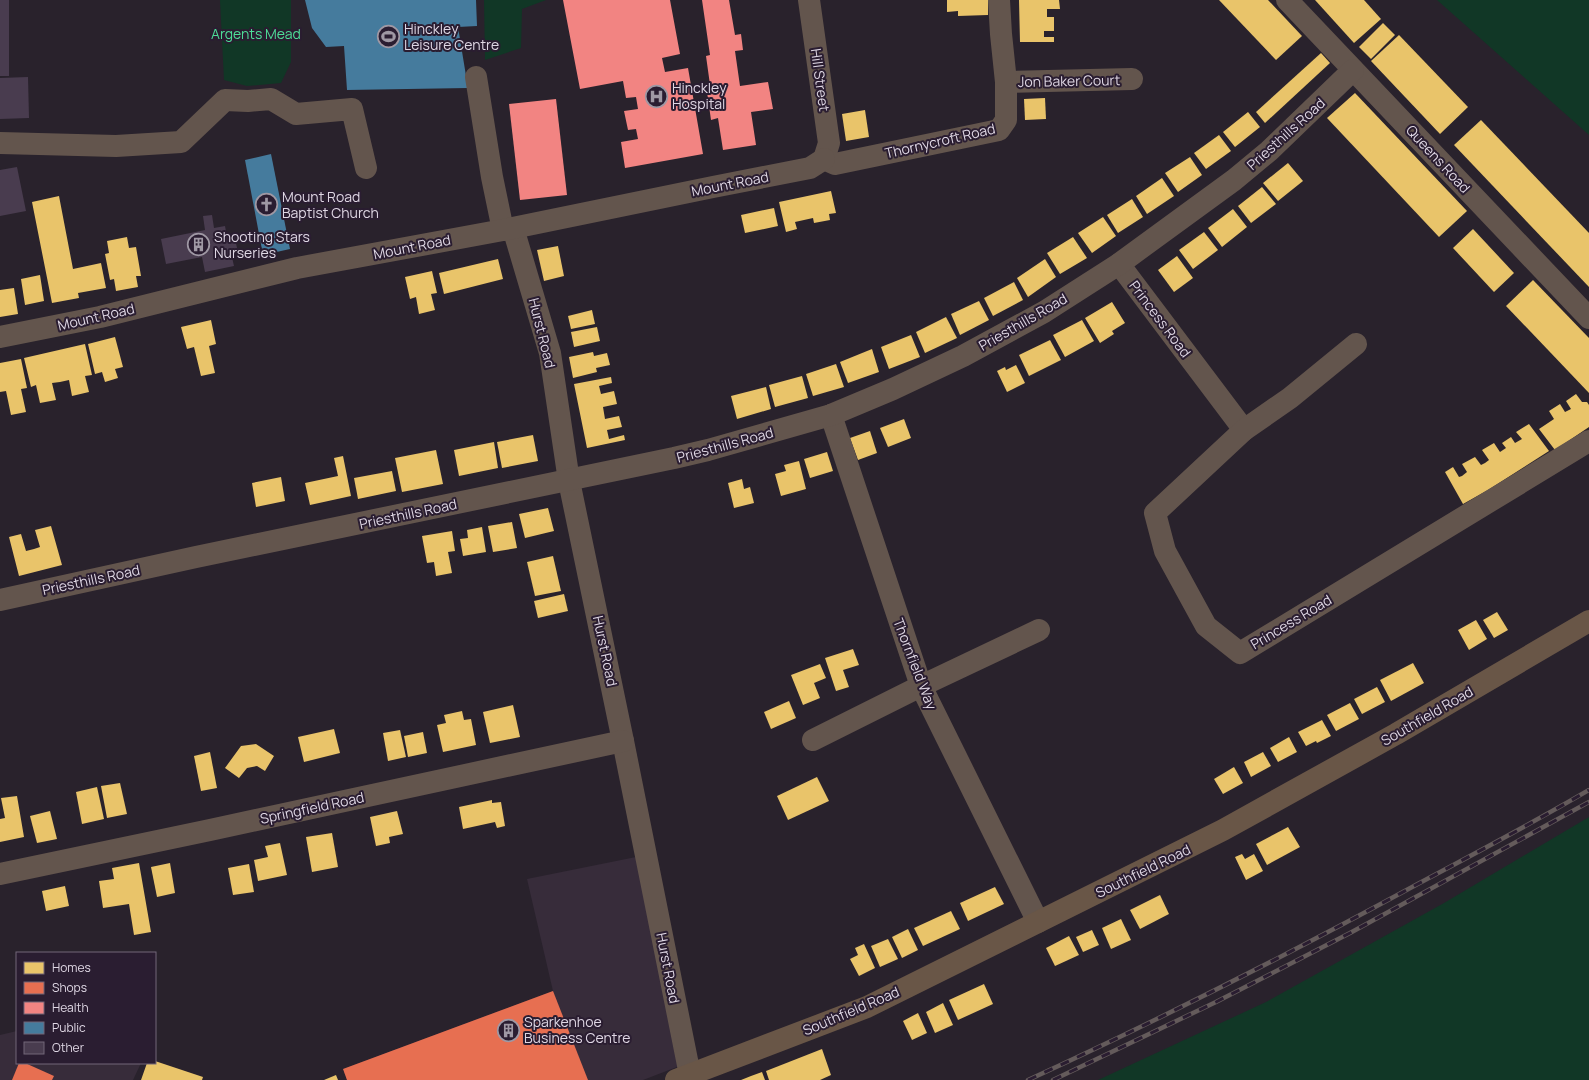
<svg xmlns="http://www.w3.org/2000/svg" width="1589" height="1080" viewBox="0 0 1589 1080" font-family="Manrope,sans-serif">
  <rect width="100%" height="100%" fill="#29222c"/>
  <g fill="#372c3a">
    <polygon points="636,857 682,1065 643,1080 347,1080 343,1069 553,991 527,879"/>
    <polygon points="17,1031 17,1063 141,1063 133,1080 0,1080 0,1035"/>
  </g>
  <g fill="#113726">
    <polygon points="220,0 291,0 291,62 281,83 247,86 224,80"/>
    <polygon points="484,0 546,0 522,9 521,48 485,60"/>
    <polygon points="1437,0 1589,0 1589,135"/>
    <polygon points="1589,817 1589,1080 1098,1080 1266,1002 1444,903"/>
  </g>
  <g fill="#e9c46a">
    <polygon points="947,0 988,0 988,15 958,16 958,11 947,12"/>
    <polygon points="1019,0 1059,0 1060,9 1047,9 1047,17 1054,17 1054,31 1044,31 1044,37 1054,37 1054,42 1020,42"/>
    <polygon points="1219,0 1268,0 1302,36 1276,60"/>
    <polygon points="1315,0 1364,0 1381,19 1354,43"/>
    <polygon points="1383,23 1395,35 1371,59 1359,47"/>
    <polygon points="1399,35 1468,107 1440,134 1371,61"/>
    <polygon points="1321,53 1330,63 1265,123 1256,112"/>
    <polygon points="1355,93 1467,211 1439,237 1327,118"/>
    <polygon points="1045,98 1046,119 1025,120 1024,99"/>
    <polygon points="865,110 869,137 846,141 842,114"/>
    <polygon points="1248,112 1260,127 1235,147 1223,132"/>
    <polygon points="1481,120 1589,233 1589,287 1454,145"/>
    <polygon points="1219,135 1231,151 1206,169 1194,153"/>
    <polygon points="1190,157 1202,175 1178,192 1165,173"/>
    <polygon points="1288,163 1303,181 1278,201 1263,183"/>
    <polygon points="1162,178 1174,196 1147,214 1136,196"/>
    <polygon points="1262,187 1276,204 1251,223 1238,206"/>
    <polygon points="831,191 836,213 829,214 830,220 814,223 813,218 795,222 797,229 786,232 779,202"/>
    <polygon points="59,196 73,269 101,263 106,288 78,293 79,298 52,303 32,202"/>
    <polygon points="1132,199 1143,217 1118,233 1107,215"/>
    <polygon points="774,208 778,226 745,233 741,215"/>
    <polygon points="1233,209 1247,227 1222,247 1208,228"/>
    <polygon points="1103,217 1116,236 1092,253 1078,233"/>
    <polygon points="1473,229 1514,273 1494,292 1453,248"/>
    <polygon points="1204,232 1218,250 1193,269 1179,250"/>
    <polygon points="127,237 129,248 136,247 141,276 136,276 138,287 116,291 114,279 110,280 105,254 109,253 107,241"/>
    <polygon points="1073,237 1087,258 1060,274 1047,253"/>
    <polygon points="558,246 564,276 544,281 537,250"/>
    <polygon points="1177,256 1193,278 1174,292 1158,270"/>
    <polygon points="498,259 503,279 444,294 439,273"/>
    <polygon points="1045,259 1056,277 1028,297 1017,278"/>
    <polygon points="432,271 437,293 431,294 435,310 419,314 416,297 410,299 405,277"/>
    <polygon points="40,275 44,301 25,305 21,279"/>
    <polygon points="1533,280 1589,338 1589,393 1506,306"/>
    <polygon points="1014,282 1023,300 993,316 984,298"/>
    <polygon points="14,288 18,314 0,317 0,290"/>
    <polygon points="979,301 989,320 960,335 951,314"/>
    <polygon points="1112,302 1125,323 1112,331 1114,334 1100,343 1085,318"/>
    <polygon points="592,310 595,324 571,329 568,316"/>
    <polygon points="946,317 957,338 925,353 916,332"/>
    <polygon points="211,320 216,344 209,346 215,373 201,376 194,347 187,349 181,327"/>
    <polygon points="1082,320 1094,341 1065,357 1053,335"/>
    <polygon points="597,327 600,341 574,347 571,332"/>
    <polygon points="911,335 920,357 889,369 881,347"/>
    <polygon points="115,337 123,367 115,369 118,378 105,382 102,372 95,374 88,344"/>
    <polygon points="1050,340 1061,360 1029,376 1019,355"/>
    <polygon points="85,344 92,375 85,376 89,392 72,396 69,380 60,382 52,383 56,400 40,403 36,385 31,387 24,358"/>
    <polygon points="872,349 879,372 848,383 840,362"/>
    <polygon points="593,352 594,356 607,353 610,365 596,368 597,372 573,378 569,357"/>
    <polygon points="21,359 27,388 21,389 26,412 11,415 6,391 0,392 0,363"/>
    <polygon points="836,364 844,387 813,396 806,374"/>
    <polygon points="1016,365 1025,383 1007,392 997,371 1005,367 1006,370"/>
    <polygon points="802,376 808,398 775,407 769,385"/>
    <polygon points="611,377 612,383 599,386 601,394 614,391 617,404 603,407 605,419 619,416 622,427 607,430 609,439 624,435 625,440 587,448 574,384"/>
    <polygon points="766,387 771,409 737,419 731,396"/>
    <polygon points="1576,394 1582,402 1587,402 1589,405 1589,427 1555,450 1539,429 1554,419 1549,411 1560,404 1565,412 1571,409 1566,401"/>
    <polygon points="904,419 911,438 888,447 880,428"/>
    <polygon points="1529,424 1549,451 1488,490 1463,504 1445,472 1453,467 1459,477 1462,476 1467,472 1462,464 1475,457 1481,465 1485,463 1489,460 1482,450 1494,443 1500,452 1506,448 1502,443 1511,437 1515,443 1522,439 1516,432"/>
    <polygon points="870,431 877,453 858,460 850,438"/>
    <polygon points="533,435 538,461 502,468 497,442"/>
    <polygon points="494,442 498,468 459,476 454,450"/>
    <polygon points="436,450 443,484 402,492 395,458"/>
    <polygon points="827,452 833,471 810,478 804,459"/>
    <polygon points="343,456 351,496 310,505 305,483 338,476 334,458"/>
    <polygon points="799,461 806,489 781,496 775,474 786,471 784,465"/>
    <polygon points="392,471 396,491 358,499 354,478"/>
    <polygon points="281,477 285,501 256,507 252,483"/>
    <polygon points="742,479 744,489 750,487 754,503 734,508 728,483"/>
    <polygon points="548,508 554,531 525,538 519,514"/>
    <polygon points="512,522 517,548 493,552 488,526"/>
    <polygon points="51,526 62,565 19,576 9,537 21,534 26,551 34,549 40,547 35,530"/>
    <polygon points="482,527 486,552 463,556 460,539 468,538 467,530"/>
    <polygon points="452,531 455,551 448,552 452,573 436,576 434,562 427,563 422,536"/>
    <polygon points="553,556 561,591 535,596 527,562"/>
    <polygon points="564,594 568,611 538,618 534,601"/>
    <polygon points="1497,612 1508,630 1494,638 1483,620"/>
    <polygon points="1476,620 1487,639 1469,650 1458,630"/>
    <polygon points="853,649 859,665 843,670 849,687 836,691 825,658"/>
    <polygon points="1413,663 1424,683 1391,701 1380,680"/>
    <polygon points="820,664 826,678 814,683 820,698 803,705 791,675"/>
    <polygon points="1377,687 1385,702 1362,714 1354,699"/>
    <polygon points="789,701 796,718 771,729 764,712"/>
    <polygon points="1350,703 1359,719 1336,731 1327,715"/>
    <polygon points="513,705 520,737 490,743 483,712"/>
    <polygon points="462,711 464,720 471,719 476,745 443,752 437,725 446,723 444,715"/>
    <polygon points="1322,720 1331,736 1317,743 1316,741 1306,746 1298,732"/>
    <polygon points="334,729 340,753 304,762 298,737"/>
    <polygon points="400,730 406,757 388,761 383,733"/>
    <polygon points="423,732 427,753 408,757 404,736"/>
    <polygon points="1289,737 1297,752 1278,762 1270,748"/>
    <polygon points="256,744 274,756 265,771 257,766 247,768 239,778 225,768 241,746"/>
    <polygon points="210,752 217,788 201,791 194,756"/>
    <polygon points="1263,752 1271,766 1251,777 1244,762"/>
    <polygon points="1234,767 1243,783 1223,794 1214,779"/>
    <polygon points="817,777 829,801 788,820 777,796"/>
    <polygon points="120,783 127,814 107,818 101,786"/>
    <polygon points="97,787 104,819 82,824 76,792"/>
    <polygon points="17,796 24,837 0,842 0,819 5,818 1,798"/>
    <polygon points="492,800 492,803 501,802 505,826 497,828 495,822 463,829 459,807"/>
    <polygon points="50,811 57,839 37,843 30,816"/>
    <polygon points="397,811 403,834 389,837 390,843 376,846 370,817"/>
    <polygon points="1288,827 1300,847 1267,865 1256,844"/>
    <polygon points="332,833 338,867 312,872 306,837"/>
    <polygon points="280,843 287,875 258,881 254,860 268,857 265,846"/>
    <polygon points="1242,854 1245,859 1254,854 1263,871 1246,880 1235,857"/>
    <polygon points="139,863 151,932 134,935 129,904 103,908 99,881 114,879 112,868"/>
    <polygon points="170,863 175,893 157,897 151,867"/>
    <polygon points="249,864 254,892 233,895 228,868"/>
    <polygon points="65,886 69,906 46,911 42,891"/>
    <polygon points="995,887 1004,904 968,921 960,903"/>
    <polygon points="1160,895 1169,914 1140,929 1130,910"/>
    <polygon points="951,911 960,929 923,946 914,928"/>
    <polygon points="1121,919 1131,940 1111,949 1102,928"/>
    <polygon points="908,929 918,950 902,958 892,937"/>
    <polygon points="1092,930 1099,945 1083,952 1076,937"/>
    <polygon points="1069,936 1079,955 1055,966 1046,948"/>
    <polygon points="888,939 898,959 880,967 871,946"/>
    <polygon points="864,944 875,968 859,976 850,959 858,955 855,948"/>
    <polygon points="984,984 993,1004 958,1020 949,1000"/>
    <polygon points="943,1003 953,1025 935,1033 926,1012"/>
    <polygon points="918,1013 927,1033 912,1040 903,1021"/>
    <polygon points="822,1049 831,1075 820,1080 769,1080 766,1071"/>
    <polygon points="155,1061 203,1077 202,1080 141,1080 147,1063 155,1063"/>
    <polygon points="762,1072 765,1080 741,1080 751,1076"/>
    <polygon points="336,1075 338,1080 324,1080"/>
  </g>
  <g fill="#e76f51">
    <polygon points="553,991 588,1080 347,1080 343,1069"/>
    <polygon points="19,1063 25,1063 54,1076 52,1080 12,1080"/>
  </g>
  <g fill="#f28482">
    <polygon points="563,0 670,0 680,54 662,58 665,72 688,68 703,154 625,168 621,142 638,139 636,129 628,130 624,111 638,109 636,97 626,98 623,81 580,89"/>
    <polygon points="702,0 729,0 735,35 741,34 743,50 735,51 740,86 768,82 773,109 751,112 756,145 723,150 718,118 711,120 707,92 711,92 706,56 710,55"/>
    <polygon points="556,99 567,195 520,200 509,104"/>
  </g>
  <g fill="#457b9d">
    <polygon points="305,0 476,0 477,26 458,27 468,88 347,90 344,46 326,47 312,28"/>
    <polygon points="271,154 290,249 263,255 245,160"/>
  </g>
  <g fill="#493c4f">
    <rect x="0" y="0" width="9" height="76"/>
    <polygon points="28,77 29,118 0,119 0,78"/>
    <polygon points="17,167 26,211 0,216 0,170"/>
    <polygon points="212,215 214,228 225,226 227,237 234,235 238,252 231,253 234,266 205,272 202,257 166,264 161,239 205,230 203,216"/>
  </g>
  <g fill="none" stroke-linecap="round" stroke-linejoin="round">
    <g stroke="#63554d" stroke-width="22">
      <polyline points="809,0 829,143 824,159"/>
      <polyline points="1287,0 1589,318"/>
      <polyline points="476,77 492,177 503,230"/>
      <polyline points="1006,82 1132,79"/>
      <polyline points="0,143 116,146 181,142 225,100 248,101 271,99 296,114 352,109 366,168"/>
      <polyline points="824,159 835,164 999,130 1006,120 1006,82 1001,34 999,0"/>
      <polyline points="513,228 550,353 569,481 623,741 690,1075"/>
      <polyline points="1119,264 1244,430"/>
      <polyline points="0,337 100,317 297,268 503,230 713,187 810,168 824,159"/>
      <polyline points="1356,344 1290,398 1244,430 1155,513 1165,551 1206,626 1240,653 1589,441"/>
      <polyline points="831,415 921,686 1038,922"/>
      <polyline points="0,600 196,557 674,458 708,450 831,415 893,389 963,356 1044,312 1119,264 1234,180 1269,151 1353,70"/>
      <polyline points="813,740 921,686 1039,630"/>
      <polyline points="0,874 210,830 623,741"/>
    </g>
    <polyline stroke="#695647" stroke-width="22" points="676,1080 867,1007 1223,830 1396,734 1589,621"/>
    <defs>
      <g id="rail">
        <path d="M1028,1080c131,-60 259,-125 386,-194 58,-31 117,-62 175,-96"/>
        <polyline points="1053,1080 1216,1002 1350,933 1589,802"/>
      </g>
    </defs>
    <use href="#rail" stroke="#645b5b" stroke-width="4.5"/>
    <use href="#rail" stroke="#2a1d31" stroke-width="3" stroke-dasharray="9" stroke-linecap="butt"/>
  </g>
  <defs>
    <symbol id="stadium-ring" viewBox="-11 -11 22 22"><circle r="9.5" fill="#2a1d31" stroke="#9f98a4" stroke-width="1.5"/><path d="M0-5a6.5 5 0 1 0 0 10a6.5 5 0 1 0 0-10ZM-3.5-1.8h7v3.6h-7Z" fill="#9f98a4"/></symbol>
    <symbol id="hospital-ring" viewBox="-11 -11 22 22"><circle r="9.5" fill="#2a1d31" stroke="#9f98a4" stroke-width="1.5"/><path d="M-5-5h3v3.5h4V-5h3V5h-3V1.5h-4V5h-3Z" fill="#9f98a4"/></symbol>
    <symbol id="church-ring" viewBox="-11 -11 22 22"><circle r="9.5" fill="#2a1d31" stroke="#9f98a4" stroke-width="1.5"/><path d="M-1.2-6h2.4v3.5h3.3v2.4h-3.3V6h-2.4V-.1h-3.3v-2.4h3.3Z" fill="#9f98a4"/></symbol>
    <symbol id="building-ring" viewBox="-11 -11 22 22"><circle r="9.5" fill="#2a1d31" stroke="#9f98a4" stroke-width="1.5"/><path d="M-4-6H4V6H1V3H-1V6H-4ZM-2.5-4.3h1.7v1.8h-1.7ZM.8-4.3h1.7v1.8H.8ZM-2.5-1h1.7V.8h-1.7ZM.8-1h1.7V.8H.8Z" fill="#9f98a4"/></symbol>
  </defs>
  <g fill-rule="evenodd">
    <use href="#stadium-ring" x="376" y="24" width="25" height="25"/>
    <use href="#hospital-ring" x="644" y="84" width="25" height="25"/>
    <use href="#church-ring" x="254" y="192" width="25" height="25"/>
    <use href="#building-ring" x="186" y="232" width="25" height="25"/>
    <use href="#building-ring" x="496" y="1018" width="25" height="25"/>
  </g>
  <g text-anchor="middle" stroke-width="4" stroke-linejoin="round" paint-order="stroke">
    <g font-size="14" fill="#dfd7e4" stroke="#2a1d31" text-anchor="start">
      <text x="404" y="34">Hinckley<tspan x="404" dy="16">Leisure Centre</tspan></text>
      <text x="672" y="93">Hinckley<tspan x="672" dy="16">Hospital</tspan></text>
      <text x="282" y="202">Mount Road<tspan x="282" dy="16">Baptist Church</tspan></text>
      <text x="214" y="242">Shooting Stars<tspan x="214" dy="16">Nurseries</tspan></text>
      <text x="524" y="1027">Sparkenhoe<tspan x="524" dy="16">Business Centre</tspan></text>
    </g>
    <g font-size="14" fill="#4ddd97" stroke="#2a1d31">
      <text x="256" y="39">Argents Mead</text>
    </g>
    <g font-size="14" fill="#dfd7e4" stroke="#2a1d31">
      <text transform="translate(820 80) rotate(82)" y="5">Hill Street</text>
      <text transform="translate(1069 81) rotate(-1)" y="5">Jon Baker Court</text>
      <text transform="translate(1286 134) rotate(-42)" y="5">Priesthills Road</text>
      <text transform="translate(940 141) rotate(-13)" y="5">Thornycroft Road</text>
      <text transform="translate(1438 159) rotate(47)" y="5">Queens Road</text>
      <text transform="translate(730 184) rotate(-11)" y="5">Mount Road</text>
      <text transform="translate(412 247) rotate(-11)" y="5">Mount Road</text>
      <text transform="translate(96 317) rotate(-13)" y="5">Mount Road</text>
      <text transform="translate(1160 319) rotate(53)" y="5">Princess Road</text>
      <text transform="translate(1023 322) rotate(-30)" y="5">Priesthills Road</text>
      <text transform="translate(542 333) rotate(76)" y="5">Hurst Road</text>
      <text transform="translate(725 445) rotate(-15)" y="5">Priesthills Road</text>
      <text transform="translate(408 514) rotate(-12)" y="5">Priesthills Road</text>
      <text transform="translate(91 580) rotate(-12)" y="5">Priesthills Road</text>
      <text transform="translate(1291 622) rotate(-31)" y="5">Princess Road</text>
      <text transform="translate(605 651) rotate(78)" y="5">Hurst Road</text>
      <text transform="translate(915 664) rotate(69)" y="5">Thornfield Way</text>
      <text transform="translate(1427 716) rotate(-30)" y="5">Southfield Road</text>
      <text transform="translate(312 808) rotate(-12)" y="5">Springfield Road</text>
      <text transform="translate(1143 871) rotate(-26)" y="5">Southfield Road</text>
      <text transform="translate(668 968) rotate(79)" y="5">Hurst Road</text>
      <text transform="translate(851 1011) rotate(-23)" y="5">Southfield Road</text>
    </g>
  </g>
  <rect x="16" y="952" width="140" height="112" fill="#2a1d31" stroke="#726779"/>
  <rect x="24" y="962" width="20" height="12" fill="#e9c46a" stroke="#726779"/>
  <text x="52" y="972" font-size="12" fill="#dfd7e4">Homes</text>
  <rect x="24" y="982" width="20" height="12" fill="#e76f51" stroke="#726779"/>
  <text x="52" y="992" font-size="12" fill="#dfd7e4">Shops</text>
  <rect x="24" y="1002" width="20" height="12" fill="#f28482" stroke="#726779"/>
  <text x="52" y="1012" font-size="12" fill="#dfd7e4">Health</text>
  <rect x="24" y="1022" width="20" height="12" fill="#457b9d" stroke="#726779"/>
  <text x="52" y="1032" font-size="12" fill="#dfd7e4">Public</text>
  <rect x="24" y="1042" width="20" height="12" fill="#493c4f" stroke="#726779"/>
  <text x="52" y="1052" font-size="12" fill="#dfd7e4">Other</text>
</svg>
